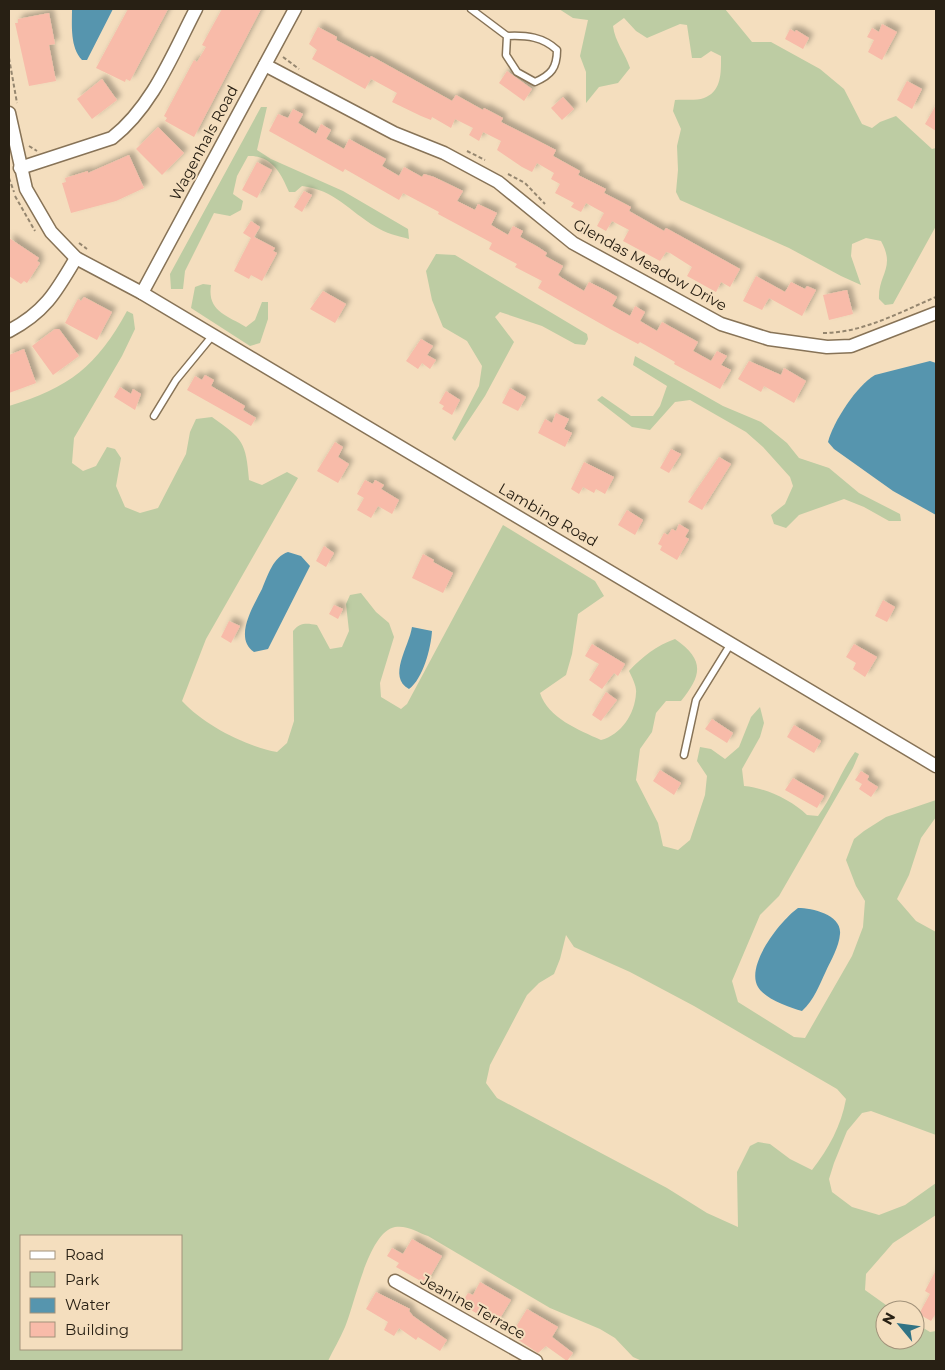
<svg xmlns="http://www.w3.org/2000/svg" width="945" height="1370" viewBox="0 0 945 1370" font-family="Montserrat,sans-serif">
  <defs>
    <filter id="shadow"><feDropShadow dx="4.5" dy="-4.5" stdDeviation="2.5" flood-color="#0004"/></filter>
  </defs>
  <rect width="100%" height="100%" fill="#f4debe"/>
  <g fill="#bdcca3" fill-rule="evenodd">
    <path d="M559,9h166l27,33h19l49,27 24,20 18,35 10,4 8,-6 16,-6 36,33 4,-1v78l-43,78 -8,1 -6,-6c-1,-25 17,-31 2,-58l-15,-3 -14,6 -1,12 10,29 -20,-9 -52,-28 -109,-48 -4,-8 2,-22 -1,-24 4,-17 -8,-18 2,-11c9,-1 21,1 29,-2 18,-7 17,-26 17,-42l-10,-5 -10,7h-9l-5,-33 -7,-1 -33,14 -11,-7 -12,-13 -11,8c2,16 12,27 17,42l-12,15 -19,4 -13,16v-31l-6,-16 8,-36 -15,-2z"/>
    <path d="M261,107h6l-10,43 14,9 72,32 65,38 1,10c-11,-3 -24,-6 -33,-12 -27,-16 -41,-37 -74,-41l-7,6h-6c-8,-19 -17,-37 -41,-36l-11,20 -4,18 10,7 -2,9 -11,6 -16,-3 -29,58 -2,18h-12l-1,-15z"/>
    <polygon points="436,254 455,255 587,334 588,339 585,345 575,344 542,326 500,312 495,317 514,342 485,396 455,441 452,438 479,386 482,366 467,341 443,327 432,300 426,271"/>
    <path d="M203,284l8,1c-4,26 15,30 35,42l9,-7 7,-18h6v17l-8,24 -10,3 -59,-38 4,-21z"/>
    <path d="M127,311l6,3 2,15 -13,27 -48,82 -2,25 11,8 13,-5 11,-19 8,2 6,9 -5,28 9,21 15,6 18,-5 28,-54 4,-22 6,-13 16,-2c31,22 34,25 37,63l13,5 25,-13 11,6 -92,161 -24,62c22,24 63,45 95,51l10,-9 7,-22 -1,-90c7,-9 14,-8 24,-6l13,24 12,-2 7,-16 -3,-27 4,-9 11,-2 15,19 13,11 5,14 -14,46 1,14 20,12 6,-5 96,-179 92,56 9,15 -26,18 -6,40 -6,21 -26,18c8,25 39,37 61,47 20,-5 34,-26 35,-47 1,-6 -4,-16 -7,-22 14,-15 27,-25 46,-32 30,21 27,36 6,62h-15l-10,12 -4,19 -12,17 -4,31 22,43 5,23 15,4 12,-10 15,-45 2,-19 -10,-15 3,-14 11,2 14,10 14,-12 12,-30 9,-10 4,16 -4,14 -18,32 2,17c22,2 47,14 63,29l11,1c15,-20 22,-44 37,-64l4,2 -6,14 -74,128 -19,19 -28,66 6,21 56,35 11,1 47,-82 11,-29 2,-26 -9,-15 -10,-26 8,-21 10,-8 22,-14 50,-17v17l-15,21 -12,37 -12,24 19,22 20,11v203l-65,-24 -9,2 -15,18 -13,32 -5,16 3,13 20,15 27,8 26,-10 31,-22v32l-43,28 -27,31 -1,16 28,20h-8v30h30v-17l15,9 6,-1v30h-294l-9,-4 -18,-19 -15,-9 -50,-21 -122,-72c-11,-4 -21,-11 -33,-9 -27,5 -40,77 -50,100 -5,12 -12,23 -17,34h-319v-955c60,-18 88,-40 118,-95zM566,935l8,12 56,25 64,34 143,83 9,10c-5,27 -17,49 -34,71l-22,-11 -20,-15 -12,-2 -8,4 -13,26 1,55 -31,-14 -40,-25 -170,-90 -11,-15 4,-18 37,-70 12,-12 15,-9 6,-15zM181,1236v113h-160v-113z"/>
    <polygon points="635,356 723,406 761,422 787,443 799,458 829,468 859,493 900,514 901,521 889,521 864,507 844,499 799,515 786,528 774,524 771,515 785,504 793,486 790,477 763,447 746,432 690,400 675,402 650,430 632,427 597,400 602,396 631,416 653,416 660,406 667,386 633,365"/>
  </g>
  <g fill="#5695ae">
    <path d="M72,9h41l-26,51h-5c-12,-13 -10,-34 -10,-51z"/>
    <path d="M930,361l6,2v152l-43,-24 -59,-42 -6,-7c5,-20 29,-57 47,-67z"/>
    <path d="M288,552l13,4 9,10 -42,83 -14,3c-21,-14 0,-47 8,-63 6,-14 11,-32 26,-37z"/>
    <path d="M412,627l20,4c-1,17 -9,48 -23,58 -22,-12 0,-42 3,-62z"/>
    <path d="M798,908c15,0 44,7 42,26 -1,13 -9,26 -14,37 -7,15 -12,29 -24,40 -13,-4 -37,-12 -44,-24 -13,-22 23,-67 40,-79z"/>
  </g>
  <g fill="#f8bba9" filter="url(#shadow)">
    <polygon points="128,9 168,9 130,81 126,79 125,82 96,68"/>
    <polygon points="222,9 261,9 194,137 165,121 167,118 164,116 194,60 197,62 206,47 202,45"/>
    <polygon points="49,13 55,44 49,45 56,81 29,86 15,23 18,23 18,19"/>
    <polygon points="882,24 897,32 882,60 868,52 874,40 867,37 872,28 879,32"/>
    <polygon points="318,27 337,37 336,40 370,58 371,56 452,101 456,95 483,110 484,108 503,118 501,122 556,150 553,156 580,171 578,175 606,189 604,193 631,207 629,211 664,231 666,228 740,269 730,287 721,282 716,292 687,276 692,267 670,253 666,252 660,261 623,241 629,230 612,221 606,231 597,226 604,213 586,203 581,212 571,207 574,203 555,193 560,184 551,179 554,173 537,163 532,172 522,167 497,150 501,141 483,132 479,141 469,135 473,128 455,119 451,128 432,117 431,120 421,116 392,102 397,93 375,81 371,79 365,89 312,59 317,50 309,44"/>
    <polygon points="790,29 795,32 796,30 809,38 803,49 785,39"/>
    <polygon points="507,71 532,89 524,101 499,83"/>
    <polygon points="102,79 117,100 92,119 77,99"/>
    <polygon points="907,81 922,89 912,109 897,100"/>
    <polygon points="563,97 574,109 562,120 551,108"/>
    <polygon points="936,105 936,131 925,124"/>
    <polygon points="293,109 303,114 298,123 316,134 321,124 331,130 326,139 344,149 349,139 386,159 382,166 399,176 404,167 422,177 424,174 434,177 463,191 457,201 475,210 478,204 497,213 491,225 508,235 513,226 523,231 520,237 538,247 547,253 545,256 563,266 558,275 562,278 584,291 589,282 607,291 617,297 612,306 630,316 635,306 645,312 640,321 657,331 662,322 698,342 693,351 711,361 717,351 727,356 721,365 731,370 720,389 674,364 675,362 640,342 638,344 610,329 538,288 542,281 515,267 517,264 489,249 492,243 438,214 439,212 403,193 399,200 345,169 343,172 269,131 278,114 288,118"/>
    <polygon points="158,127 184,153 162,175 136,149"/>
    <polygon points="129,155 144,188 116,201 71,213 62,183 66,182 65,178 88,171 88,173"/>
    <polygon points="257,162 272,170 257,198 242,190"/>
    <polygon points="304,191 312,195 302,212 294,207"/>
    <polygon points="251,221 260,227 254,237 275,248 273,251 277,253 262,281 251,275 249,279 234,271 251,238 243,233"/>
    <polygon points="9,238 39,258 37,261 40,263 27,283 24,281 21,284 9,276"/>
    <polygon points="756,276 785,292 791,282 805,289 807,286 816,290 802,316 769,298 762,310 743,301"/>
    <polygon points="847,290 853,314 829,320 823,295"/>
    <polygon points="323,291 346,304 335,323 310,309"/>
    <polygon points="84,297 112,312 97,340 65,323 78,299 81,301"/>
    <polygon points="55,329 59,329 79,356 53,375 32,346"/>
    <polygon points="421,339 433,346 427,355 436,360 430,369 422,363 418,369 406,361"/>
    <polygon points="24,349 36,383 9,393 9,355"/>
    <polygon points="749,361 781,375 784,368 806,381 794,403 764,386 761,392 738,379"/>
    <polygon points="205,375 214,380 211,386 245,406 243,410 256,418 251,426 187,390 195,376 202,380"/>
    <polygon points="120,387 131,394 133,389 141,394 135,410 114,397"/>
    <polygon points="510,388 526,397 518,411 502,403"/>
    <polygon points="446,391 460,400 452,415 442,409 444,406 439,403"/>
    <polygon points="556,413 569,419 564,429 572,433 565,447 538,433 545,419 552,423"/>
    <polygon points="335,442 343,447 338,457 349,464 338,483 317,471"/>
    <polygon points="671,449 681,454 669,473 660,468"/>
    <polygon points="719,457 731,464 702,510 688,502"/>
    <polygon points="584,462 614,477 605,494 596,489 594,493 583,487 579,494 571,489"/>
    <polygon points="365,480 373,484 375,480 384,485 381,489 399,500 392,514 378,506 371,518 357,510 364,498 357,494"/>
    <polygon points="627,510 643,520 635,535 618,525"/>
    <polygon points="679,524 689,530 685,537 689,539 677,560 660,550 662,546 658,544 664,533 668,535 672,529 676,531"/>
    <polygon points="324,546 334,553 326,567 316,561"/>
    <polygon points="423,554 434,560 433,562 453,573 443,593 412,578"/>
    <polygon points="883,600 895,607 887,622 875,616"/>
    <polygon points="334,605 343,609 338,619 329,614"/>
    <polygon points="229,621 240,626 231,643 221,637"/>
    <polygon points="592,644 625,664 618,676 614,673 602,689 589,680 599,664 585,656"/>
    <polygon points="854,644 877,657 865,677 853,669 856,663 846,657"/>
    <polygon points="606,692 617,700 601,721 592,715"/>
    <polygon points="712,719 733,733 727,743 705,729"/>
    <polygon points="794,725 821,741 814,753 787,737"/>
    <polygon points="660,770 681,783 674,795 653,781"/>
    <polygon points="861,771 869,776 867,780 878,787 871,797 859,789 862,784 855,780"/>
    <polygon points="793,778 824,796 817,808 785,790"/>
    <polygon points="412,1239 442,1256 426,1284 396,1267 399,1263 387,1256 392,1248 403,1254"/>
    <polygon points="936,1270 936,1313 931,1321 919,1314 930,1294 925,1291"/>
    <polygon points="480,1282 511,1300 496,1325 466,1307 468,1304 463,1301 468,1293 473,1295"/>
    <polygon points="376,1292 410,1309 409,1311 413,1316 447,1340 440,1351 418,1337 416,1340 399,1328 394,1336 384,1330 388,1322 366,1309"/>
    <polygon points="527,1309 558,1327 552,1337 573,1353 567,1361 546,1346 538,1353 511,1335"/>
  </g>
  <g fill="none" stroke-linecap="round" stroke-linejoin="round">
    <defs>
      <g id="lane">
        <path d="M471,9l36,27c20,-1 36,1 50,14 0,18 -6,25 -22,32l-18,-10 -11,-17 1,-19"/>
        <polyline points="154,416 176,380 213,335"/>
        <polyline points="684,755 696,700 730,645"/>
      </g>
      <g id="street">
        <polyline points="265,65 394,133 444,153 498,182 573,243 721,324 769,339 827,347 851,346 936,313"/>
        <polyline points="9,113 26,189 51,232 76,258 142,293 936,766"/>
        <path d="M20,168l92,-30c41,-32 61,-85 84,-129"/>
        <polyline points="142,293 295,9"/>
        <path d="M9,331c36,-19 47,-39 67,-73"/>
        <polyline points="395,1281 536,1361"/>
      </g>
    </defs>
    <use href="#lane" stroke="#877357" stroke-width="9"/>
    <use href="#street" stroke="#877357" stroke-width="15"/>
    <g stroke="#95866f" stroke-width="2" stroke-dasharray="4 2.5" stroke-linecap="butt">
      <polyline points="283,57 299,69"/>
      <polyline points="9,58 17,103"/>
      <polyline points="29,146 37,151"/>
      <polyline points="467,151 485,160"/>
      <polyline points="508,174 525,183 545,204"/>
      <polyline points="9,178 14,192"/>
      <polyline points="15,196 35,231"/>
      <polyline points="576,229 584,234"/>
      <polyline points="79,243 87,249"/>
      <path d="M823,333c40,0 77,-21 113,-36"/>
    </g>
    <use href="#lane" stroke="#fff" stroke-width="6"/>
    <use href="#street" stroke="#fff" stroke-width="12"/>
  </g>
  <g text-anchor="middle" stroke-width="4" stroke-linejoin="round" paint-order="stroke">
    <g font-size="15" fill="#282014" stroke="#f4debe">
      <text transform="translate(204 143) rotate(-62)" y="5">Wagenhals Road</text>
      <text transform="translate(650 265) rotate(29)" y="5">Glendas Meadow Drive</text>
      <text transform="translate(548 515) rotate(30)" y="5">Lambing Road</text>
      <text transform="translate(473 1307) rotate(29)" y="5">Jeanine Terrace</text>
    </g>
  </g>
  <rect width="945" height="1370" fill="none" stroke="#282014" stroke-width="20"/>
  <rect x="20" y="1235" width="162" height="115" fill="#f4debe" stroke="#a2927a"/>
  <rect x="30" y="1251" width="25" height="8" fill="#ffffff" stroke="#a2927a"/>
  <text x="65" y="1260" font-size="15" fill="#282014">Road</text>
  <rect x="30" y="1272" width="25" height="15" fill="#bdcca3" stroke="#a2927a"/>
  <text x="65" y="1285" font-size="15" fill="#282014">Park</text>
  <rect x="30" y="1298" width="25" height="15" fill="#5695ae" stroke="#a2927a"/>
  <text x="65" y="1310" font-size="15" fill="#282014">Water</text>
  <rect x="30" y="1322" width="25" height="15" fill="#f8bba9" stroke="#a2927a"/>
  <text x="65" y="1335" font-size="15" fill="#282014">Building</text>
  <g transform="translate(900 1325) rotate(299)"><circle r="24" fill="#f4debe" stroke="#a2927a"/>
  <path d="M0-4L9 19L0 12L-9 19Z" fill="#317385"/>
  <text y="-8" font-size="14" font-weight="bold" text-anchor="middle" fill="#282014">N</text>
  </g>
</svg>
